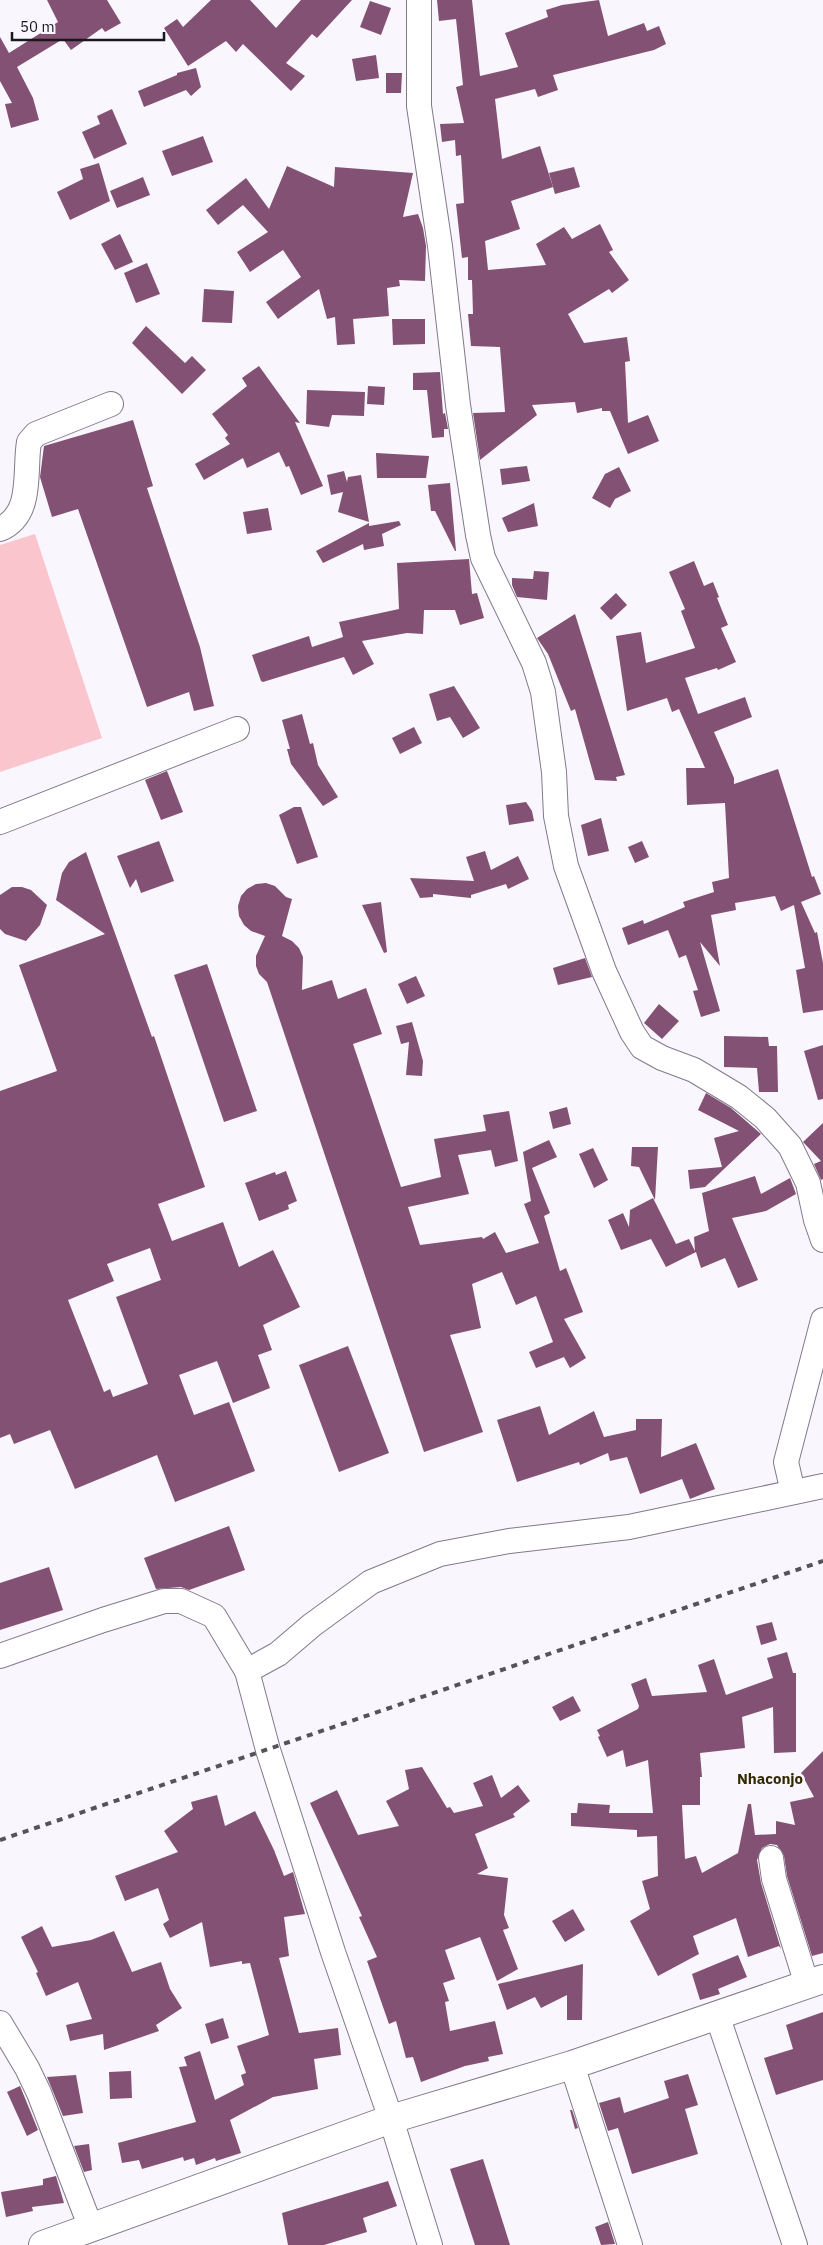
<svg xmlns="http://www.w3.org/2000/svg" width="823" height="2245" viewBox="0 0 823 2245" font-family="'IBM Plex Sans',sans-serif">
  <rect width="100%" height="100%" fill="#faf6fe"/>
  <polygon fill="#fac5cd" points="35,534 102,738 0,772 0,545"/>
  <g fill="#835173" fill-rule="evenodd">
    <polygon points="47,0 107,0 121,23 105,32 102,28 71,50 63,39 17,67 33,98 39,120 11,128 5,104 12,103 0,81 0,37 9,53 58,22"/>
    <polygon points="211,0 250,0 276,28 301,0 352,0 317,38 312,34 286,63 305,76 291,91 243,44 236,52 226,41 188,66 164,28 177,19 183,27"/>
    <polygon points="437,0 472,0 480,76 518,67 505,33 548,17 546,10 562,5 599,0 608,36 644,23 647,31 659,26 666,44 654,50 553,75 558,90 538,97 535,89 495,99 502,159 540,146 553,187 511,201 520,229 485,241 488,270 546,265 536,244 564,227 572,239 600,224 613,250 609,252 629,280 612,293 609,289 568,314 584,343 627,337 630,361 625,362 628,423 648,415 659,441 628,454 610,411 602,411 602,408 577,413 575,402 532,405 537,415 480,460 473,413 505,412 500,347 471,346 468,314 473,314 472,280 468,280 468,257 462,258 456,204 464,203 461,155 456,156 455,140 442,142 440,124 464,123 456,87 463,85 456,19 439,21"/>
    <polygon points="370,1 391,8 381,35 360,27"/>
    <polygon points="376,55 379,78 356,81 352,59"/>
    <polygon points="196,68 201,87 191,96 186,90 144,107 138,91 177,75 177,73"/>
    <polygon points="386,73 402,73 401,93 386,93"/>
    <polygon points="112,109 127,144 94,159 82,132 100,124 97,116"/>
    <polygon points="203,136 213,162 172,176 162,151"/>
    <polygon points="99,163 110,201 70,220 57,192 83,179 80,169"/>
    <polygon points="287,166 334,187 335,167 413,173 403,217 418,214 423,228 426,246 425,281 399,280 400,286 387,288 389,316 353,319 355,344 337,345 335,317 327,319 319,289 278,319 266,302 301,277 283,250 250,272 237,252 268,232 243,205 218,225 206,210 246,178 269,209"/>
    <polygon points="574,167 580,187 555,194 549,173"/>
    <polygon points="143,177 150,195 117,208 110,191"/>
    <polygon points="120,234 133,262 115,270 101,244"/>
    <polygon points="147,263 160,294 136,303 124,273"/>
    <polygon points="204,289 234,291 232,323 202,322"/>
    <polygon points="392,319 425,319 425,344 393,345"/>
    <polygon points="146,326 185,363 192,356 206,370 182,394 132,343"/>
    <polygon points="259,366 300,423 295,422 323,486 301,495 289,466 286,467 279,452 247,468 243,458 204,480 195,464 230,444 225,438 228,435 212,414 247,386 242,378"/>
    <polygon points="440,372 443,414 445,413 448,429 444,429 444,437 432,438 427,390 413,390 413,373"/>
    <polygon points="368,386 385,387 384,405 367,404"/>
    <polygon points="307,390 365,392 364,416 332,415 329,427 306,424"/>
    <polygon points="133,420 153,486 147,488 200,647 214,706 194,711 189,692 147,707 78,509 52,517 40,477 44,446"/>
    <polygon points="376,453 429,456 426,478 377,478"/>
    <polygon points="527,466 530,481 502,485 500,469"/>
    <polygon points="619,467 631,491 615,499 610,508 592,498 605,474"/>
    <polygon points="344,471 347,482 348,477 361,475 369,522 338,512 343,492 331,495 327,475"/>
    <polygon points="450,483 456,551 455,551 435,511 431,511 428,485"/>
    <polygon points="534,503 538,526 508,532 502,518"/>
    <polygon points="268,508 272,530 247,534 243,512"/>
    <polygon points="399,521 401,525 382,534 384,546 364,550 363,544 323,563 316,551 369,523 369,526"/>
    <polygon points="469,559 472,594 477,593 484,618 460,625 455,610 424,610 423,634 407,633 362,641 374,664 353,675 344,657 263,682 261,681 252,655 309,636 312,647 343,637 339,622 399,609 397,563"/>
    <polygon points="694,561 704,586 713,582 719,597 717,598 728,625 721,628 736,662 718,670 717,668 685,678 698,714 745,697 752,717 714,732 734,778 734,784 778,769 812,877 814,876 821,894 801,902 815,933 817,932 823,963 823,1010 803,1013 796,970 805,968 794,905 781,911 775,896 735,903 736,910 711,915 720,966 700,942 720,1011 701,1017 693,991 698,990 686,955 679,958 668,930 628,945 622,928 643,920 644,924 685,907 683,902 714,892 712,882 729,878 725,803 687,805 686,768 705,768 679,709 672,712 667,698 627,711 616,636 641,632 646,663 695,648 681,611 685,609 669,572"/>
    <polygon points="534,571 549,572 547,600 517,597 512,585 512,578 533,579"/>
    <polygon points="616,593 627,605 611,620 600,608"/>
    <polygon points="575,614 625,775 616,777 617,781 595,780 575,709 571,711 548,654 537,638"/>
    <polygon points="454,686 480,728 463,738 450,717 437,721 429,694"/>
    <polygon points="302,714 310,744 313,743 318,765 338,797 323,806 291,764 287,749 290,749 282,720"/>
    <polygon points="414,727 422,743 400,754 392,738"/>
    <polygon points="167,771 183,812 161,820 145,780"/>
    <polygon points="526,802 532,811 534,821 509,825 506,805"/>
    <polygon points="294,807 301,807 318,857 297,864 279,815"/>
    <polygon points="601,818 609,851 588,856 581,825"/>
    <polygon points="159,841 174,881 141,893 136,879 130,888 117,856"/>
    <polygon points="642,841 649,857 635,863 628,847"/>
    <polygon points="485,851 491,870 518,856 529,879 508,889 506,884 471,895 471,898 433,894 433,897 420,898 410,878 474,881 466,857"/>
    <path d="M86,852l66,185 2,-1 51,151 -47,17 14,37 51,-19 16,45 34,-17 27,57 -37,18 9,25 -14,5 12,33 -37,15 -16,-42 -38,14 15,40 35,-13 26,69 -80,31 -18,-47 -82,34 -25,-59 -36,14 -4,-10 -10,4v-347l57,-20 -38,-106 86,-31 -49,-34 6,-27 7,-11zM150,1248l11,32 -45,17 32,87 -35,13 -3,-8 -6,3 -36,-92 46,-19 -7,-17z"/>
    <polygon points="266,883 275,886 286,897 292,899 282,936 292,941 299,948 303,957 302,990 332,980 338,999 366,988 382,1034 353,1044 401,1187 441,1177 434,1139 486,1131 483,1115 509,1111 518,1161 495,1167 491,1150 458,1155 469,1194 408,1207 420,1245 482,1237 483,1239 495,1232 506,1253 539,1243 524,1204 531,1201 523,1152 549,1140 557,1157 532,1168 550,1213 544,1216 560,1271 566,1268 583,1312 564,1319 586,1358 570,1368 564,1357 536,1368 529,1352 553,1342 536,1296 516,1305 502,1272 472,1284 481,1328 450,1335 483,1432 424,1452 267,982 259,974 256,966 256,956 265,936 251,931 244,925 239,916 238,906 241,896 247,889 256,884"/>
    <polygon points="12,887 22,887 31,890 47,905 40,925 26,941 5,934 0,929 0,895"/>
    <polygon points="381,902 387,952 384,953 362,905"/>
    <polygon points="585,958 592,977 558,985 553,968"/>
    <polygon points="207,964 257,1111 224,1122 174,975"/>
    <polygon points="416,976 425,996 407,1004 398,984"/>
    <polygon points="659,1004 679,1021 662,1039 644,1023"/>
    <polygon points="412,1022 423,1061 422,1076 406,1075 409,1042 401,1044 396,1026"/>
    <polygon points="724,1036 768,1037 769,1046 777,1046 778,1092 759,1092 757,1068 724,1067"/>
    <polygon points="823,1045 823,1099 818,1100 804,1051"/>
    <polygon points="706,1093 731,1108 761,1134 705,1187 690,1189 688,1170 722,1167 714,1138 739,1131 698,1110"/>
    <polygon points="567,1107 571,1124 553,1129 549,1112"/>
    <polygon points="823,1123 823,1179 821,1180 814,1164 821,1161 803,1142"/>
    <polygon points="632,1147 658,1147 655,1200 639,1167 631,1166"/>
    <polygon points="593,1148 608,1180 594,1188 579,1154"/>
    <polygon points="286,1171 297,1201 288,1205 289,1209 259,1221 245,1183 275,1172 276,1175"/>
    <polygon points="755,1176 761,1194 790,1178 796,1194 766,1211 732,1218 758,1280 738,1288 725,1258 701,1268 696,1252 666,1267 651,1239 621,1250 608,1220 623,1213 629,1227 630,1210 653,1198 676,1244 689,1239 695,1251 694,1237 709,1231 702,1193"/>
    <polygon points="348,1346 389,1453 339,1472 299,1365"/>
    <polygon points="540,1406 549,1435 594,1411 604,1437 636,1430 636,1419 662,1419 661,1457 696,1443 715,1489 690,1499 682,1479 640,1494 627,1457 610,1461 608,1453 580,1465 579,1462 517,1482 497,1420"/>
    <polygon points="229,1526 245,1570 189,1590 181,1587 156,1589 144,1558"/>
    <polygon points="49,1567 63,1610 0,1630 0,1583"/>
    <polygon points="772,1622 777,1640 761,1645 756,1626"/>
    <polygon points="787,1652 793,1673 796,1673 796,1752 774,1753 773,1707 742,1717 745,1748 700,1753 702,1777 700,1777 700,1805 682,1805 685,1859 696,1856 702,1873 738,1853 748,1804 751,1804 755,1835 776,1834 776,1821 795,1825 790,1802 814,1797 801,1773 823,1751 823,1953 812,1956 787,1876 784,1856 777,1845 770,1844 762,1848 757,1860 761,1883 781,1949 779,1946 748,1957 736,1918 693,1936 699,1954 658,1976 630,1921 650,1909 642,1881 658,1876 657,1836 637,1837 637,1830 571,1826 571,1813 577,1813 578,1803 610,1805 609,1813 653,1813 648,1760 626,1767 623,1750 607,1757 598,1737 600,1736 597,1730 638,1709 639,1706 631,1684 646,1678 652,1696 707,1692 698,1665 714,1659 726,1695 773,1678 767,1658"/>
    <polygon points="573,1696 581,1711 560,1721 552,1707"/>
    <polygon points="422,1767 447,1808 450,1807 454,1813 483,1806 473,1783 492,1775 501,1798 518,1785 530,1801 513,1814 515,1817 475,1834 488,1868 477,1874 508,1878 504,1915 509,1928 503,1930 518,1969 497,1981 480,1937 445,1950 455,1979 443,1983 449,2001 445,2002 450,2031 495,2021 503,2054 488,2057 489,2061 465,2066 421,2082 413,2057 406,2058 396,2021 389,2024 367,1961 377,1957 359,1917 362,1916 310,1803 337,1790 358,1835 399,1826 386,1801 409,1789 405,1770"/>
    <polygon points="217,1795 225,1826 255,1811 274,1850 284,1876 293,1872 305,1914 284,1917 289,1956 279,1958 299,2033 338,2028 341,2055 314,2059 318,2089 273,2097 230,2120 241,2153 216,2161 215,2158 196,2165 194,2158 184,2161 183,2157 142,2169 139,2160 122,2163 118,2143 196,2122 179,2067 187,2066 184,2057 200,2051 215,2100 244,2085 241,2075 246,2073 237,2046 269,2035 250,1963 242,1964 242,1961 210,1967 202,1922 170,1938 163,1924 169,1920 158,1888 125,1901 115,1876 178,1852 164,1831 193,1809 191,1802"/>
    <polygon points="573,1909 585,1930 565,1942 552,1921"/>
    <polygon points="42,1926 52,1947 91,1940 114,1931 132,1972 161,1962 170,1989 182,2008 156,2025 159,2031 104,2050 103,2034 70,2041 66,2025 92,2019 78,1982 46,1996 36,1973 38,1972 21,1937"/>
    <polygon points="738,1955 747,1977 718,1989 720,1994 700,2000 692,1974"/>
    <polygon points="583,1964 582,2020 567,2020 567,1995 541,2008 535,1997 507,2010 498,1984"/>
    <polygon points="823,2012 823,2080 776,2095 764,2058 793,2049 786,2025"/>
    <polygon points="223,2018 229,2038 211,2044 205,2024"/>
    <polygon points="131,2071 132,2098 110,2099 109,2072"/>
    <polygon points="688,2074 698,2105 685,2109 698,2154 632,2174 618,2128 608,2131 599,2103 620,2097 624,2113 669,2098 664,2081"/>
    <polygon points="76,2075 83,2113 63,2116 47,2077"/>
    <polygon points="20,2086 38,2130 27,2136 7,2092"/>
    <polygon points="570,2110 572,2110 578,2128 575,2129"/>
    <polygon points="89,2144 92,2170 84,2172 74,2146"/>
    <polygon points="483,2159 510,2245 475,2245 450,2169"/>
    <polygon points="56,2176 64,2203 32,2207 33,2211 6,2217 1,2192 43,2185 43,2179"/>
    <polygon points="388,2181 397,2206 363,2218 367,2232 324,2245 288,2245 282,2213"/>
    <polygon points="608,2222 615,2244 601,2245 595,2227"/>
  </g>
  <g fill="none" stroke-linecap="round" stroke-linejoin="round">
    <defs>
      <g id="street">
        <polyline points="419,0 419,106 440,246 458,405 478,535 483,558 534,663 543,692 554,772 556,816 566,866 604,971 632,1032 642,1047 662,1058 694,1070 739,1097 765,1118 790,1146 808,1183 816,1220 823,1240"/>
        <path d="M0,529c34,-14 24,-59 29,-87l7,-8 75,-30"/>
        <polyline points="0,822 237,729"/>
        <polyline points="793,1492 786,1462 823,1320"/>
        <polyline points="0,1656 103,1620 164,1601 181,1601 214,1616 247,1671"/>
        <polyline points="771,1858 774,1879 807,1985"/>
        <polyline points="717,2015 795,2245"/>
        <polyline points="0,2023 27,2068 39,2093 91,2228"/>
        <polyline points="572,2065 630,2245"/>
        <polyline points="430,2245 391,2119 333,1952 268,1750 247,1671 278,1654 312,1625 371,1582 440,1554 509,1541 629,1527 823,1486"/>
      </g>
      <polyline id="secondary" points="43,2245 391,2119 572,2065 823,1979"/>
    </defs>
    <use href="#street" stroke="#83798b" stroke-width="26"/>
    <use href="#secondary" stroke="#83798b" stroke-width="30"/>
    <use href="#street" stroke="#fff" stroke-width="24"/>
    <use href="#secondary" stroke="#fff" stroke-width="28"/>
    <polyline stroke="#555258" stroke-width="4" stroke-dasharray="6 6" stroke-linecap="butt" points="0,1840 823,1561"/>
  </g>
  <g text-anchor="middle" stroke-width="5" stroke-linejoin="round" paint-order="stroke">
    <g font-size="15" font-weight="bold" fill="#322900" stroke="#faf6fe">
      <text x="770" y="1784">Nhaconjo</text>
    </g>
  </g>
  <path d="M12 32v8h152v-8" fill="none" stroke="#1a171d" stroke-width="2.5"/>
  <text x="20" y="32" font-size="15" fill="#1a171d" stroke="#faf6fe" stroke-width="4" paint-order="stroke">50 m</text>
</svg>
